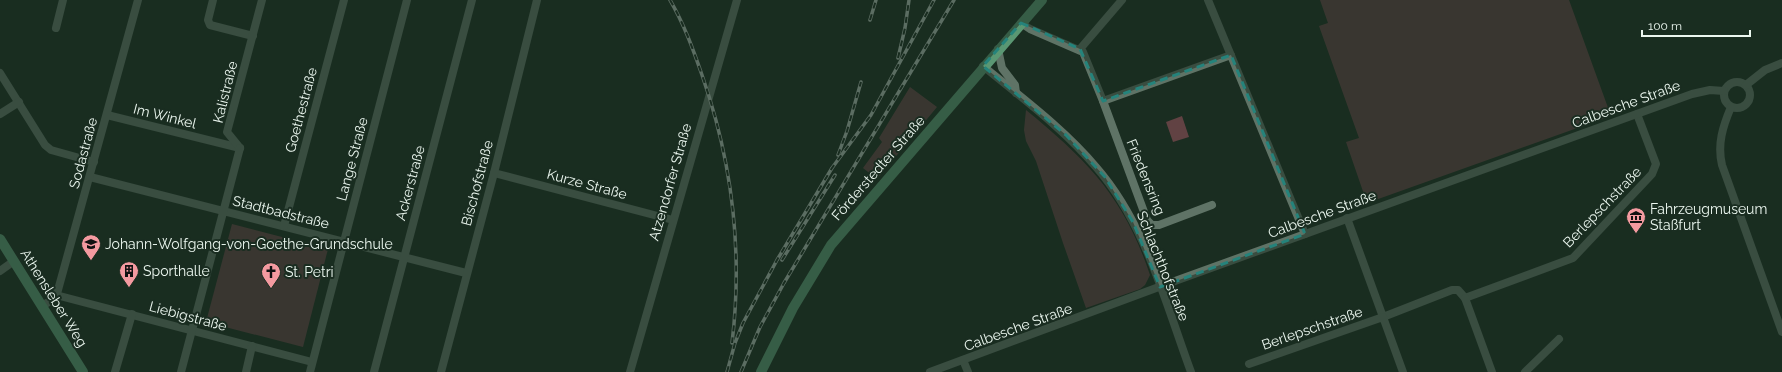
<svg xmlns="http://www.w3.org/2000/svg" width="1782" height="372" viewBox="0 0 1782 372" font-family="Raleway,sans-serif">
  <rect width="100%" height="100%" fill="#1a2d21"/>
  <g fill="#614243">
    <polygon points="1320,0 1569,0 1611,116 1367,203 1346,142 1359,138 1319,26 1328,23"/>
    <polygon points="910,87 937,107 877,179 863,168 882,142 879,138"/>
    <path d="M1026,110c62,51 98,87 124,165l-5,10 -5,4 -54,19 -23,-65 -27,-82 -10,-20 -2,-11z"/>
    <polygon points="1182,116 1189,137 1173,142 1166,122"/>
    <polygon points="232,224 328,249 303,347 206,322"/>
  </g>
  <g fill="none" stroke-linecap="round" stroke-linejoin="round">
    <g stroke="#5f7366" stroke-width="8">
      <polyline points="213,0 208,20 210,25 253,36"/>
      <polyline points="1208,0 1305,234"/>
      <polyline points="1021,23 1030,29 1083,52 1103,101"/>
      <polyline points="56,28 63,0"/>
      <polyline points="998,49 1002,68 1015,85 1016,93"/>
      <polyline points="1080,49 1122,0"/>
      <path d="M983,66c39,32 81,63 113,101 50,57 69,135 95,205"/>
      <polyline points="0,73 45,145 51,150 94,162"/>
      <circle cx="1737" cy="95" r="13"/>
      <polyline points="1746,85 1765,70 1782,63"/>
      <path d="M1731,107c-8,19 -14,37 -9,58l60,167"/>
      <polyline points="0,114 19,102"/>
      <polyline points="107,115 240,148"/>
      <polyline points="240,148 227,132 262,0"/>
      <polyline points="494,173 673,220"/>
      <polyline points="90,177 466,273"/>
      <polyline points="1212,205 1159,225 1152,225 1147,220 1103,101 1231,55"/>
      <polyline points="1347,218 1383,317 1452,290 1458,290 1465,298 1573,258 1652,174 1656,164 1637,114"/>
      <polyline points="284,226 344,0"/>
      <polyline points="0,271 14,261"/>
      <polyline points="56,295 312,362"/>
      <polyline points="1465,298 1492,372"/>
      <polyline points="42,306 55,298 58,290 138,0"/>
      <polyline points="963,360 968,372"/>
      <polyline points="1249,364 1383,317 1403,372"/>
      <polyline points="115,372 132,314"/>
      <polyline points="181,372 240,148"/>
      <polyline points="246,372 252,346"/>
      <polyline points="310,372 407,0"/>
      <polyline points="374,372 472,0"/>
      <polyline points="441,372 494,173 537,0"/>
      <polyline points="630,372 737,0"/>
      <polyline points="930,372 1175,281 1692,94 1710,90 1724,91"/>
      <polyline points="1525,372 1559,339"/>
    </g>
    <g stroke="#5a9773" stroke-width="10">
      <polyline points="0,239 83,372"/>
      <polyline points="761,372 793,308 831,245 1042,0"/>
    </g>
    <defs>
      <g id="rail">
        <path d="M670,0c14,24 23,49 32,75 30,86 41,177 30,268"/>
        <polyline points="870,20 876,0"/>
        <polyline points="898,58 905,28 909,0"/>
        <polyline points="838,155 847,131 861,82"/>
        <polyline points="782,260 835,175"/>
        <polyline points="727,372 735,343 743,323 777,260 832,168 871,115 934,0"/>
        <polyline points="741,372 760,327 784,283 954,0"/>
      </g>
    </defs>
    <use href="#rail" stroke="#acbab1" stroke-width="3.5"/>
    <use href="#rail" stroke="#1a2d21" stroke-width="2" stroke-dasharray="6" stroke-linecap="butt"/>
  </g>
  <path d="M0 0H1782V372H0ZM1021,23l59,26 23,52 128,-46 74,179 -145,53 -27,-65 -28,-45 -39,-42 -83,-69z" fill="#1a2d21" fill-opacity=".55" fill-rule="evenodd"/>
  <path fill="none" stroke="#25837b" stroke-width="3" stroke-dasharray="8 5" stroke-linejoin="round" d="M1021,23l59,26 23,52 128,-46 74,179 -145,53 -27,-65 -28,-45 -39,-42 -83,-69z"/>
  <defs>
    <symbol id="museum-pin" viewBox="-11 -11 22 30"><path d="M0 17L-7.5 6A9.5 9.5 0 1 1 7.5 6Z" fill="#f49aa0" stroke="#1a2d21"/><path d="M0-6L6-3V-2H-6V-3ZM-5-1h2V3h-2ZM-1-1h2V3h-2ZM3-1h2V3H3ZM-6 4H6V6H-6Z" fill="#111"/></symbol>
    <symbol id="school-pin" viewBox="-11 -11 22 30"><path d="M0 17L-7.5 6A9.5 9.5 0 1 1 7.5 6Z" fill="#f49aa0" stroke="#1a2d21"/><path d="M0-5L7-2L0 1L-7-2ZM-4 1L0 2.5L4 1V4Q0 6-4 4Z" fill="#111"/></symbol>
    <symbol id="building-pin" viewBox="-11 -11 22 30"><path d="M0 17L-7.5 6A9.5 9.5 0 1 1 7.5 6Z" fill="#f49aa0" stroke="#1a2d21"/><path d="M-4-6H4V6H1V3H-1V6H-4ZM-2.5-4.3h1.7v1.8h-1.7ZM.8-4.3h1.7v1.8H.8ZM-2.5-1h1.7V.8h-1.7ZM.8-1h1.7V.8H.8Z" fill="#111"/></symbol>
    <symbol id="church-pin" viewBox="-11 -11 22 30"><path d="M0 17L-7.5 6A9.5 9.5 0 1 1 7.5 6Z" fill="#f49aa0" stroke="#1a2d21"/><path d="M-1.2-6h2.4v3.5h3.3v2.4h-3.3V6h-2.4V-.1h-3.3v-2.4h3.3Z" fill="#111"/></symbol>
  </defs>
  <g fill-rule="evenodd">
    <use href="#museum-pin" x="1625" y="206" width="22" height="30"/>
    <use href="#school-pin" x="80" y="233" width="22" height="30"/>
    <use href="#building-pin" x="118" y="260" width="22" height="30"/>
    <use href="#church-pin" x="260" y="261" width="22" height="30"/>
  </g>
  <g text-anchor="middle" stroke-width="4" stroke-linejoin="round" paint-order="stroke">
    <g font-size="14" fill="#ebf7ef" stroke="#1a2d21">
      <text transform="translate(225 92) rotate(-76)" y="5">Kalistraße</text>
      <text transform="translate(1626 104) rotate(-20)" y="5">Calbesche Straße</text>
      <text transform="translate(301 110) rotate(-75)" y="5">Goethestraße</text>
      <text transform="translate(165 116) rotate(14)" y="5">Im Winkel</text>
      <text transform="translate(83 153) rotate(-75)" y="5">Sodastraße</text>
      <text transform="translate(352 159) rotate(-75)" y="5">Lange Straße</text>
      <text transform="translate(878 168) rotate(-49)" y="5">Förderstedter Straße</text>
      <text transform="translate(1146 177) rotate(68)" y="5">Friedensring</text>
      <text transform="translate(670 182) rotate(-74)" y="5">Atzendorfer Straße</text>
      <text transform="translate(410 183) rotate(-75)" y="5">Ackerstraße</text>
      <text transform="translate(477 183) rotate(-75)" y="5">Bischofstraße</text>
      <text transform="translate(587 184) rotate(15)" y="5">Kurze Straße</text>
      <text transform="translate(1602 207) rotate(-46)" y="5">Berlepschstraße</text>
      <text transform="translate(281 212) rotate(14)" y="5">Stadtbadstraße</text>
      <text transform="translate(1322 214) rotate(-20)" y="5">Calbesche Straße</text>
      <text transform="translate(1163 266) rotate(68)" y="5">Schlachthofstraße</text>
      <text transform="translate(54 298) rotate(58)" y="5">Athensleber Weg</text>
      <text transform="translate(188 316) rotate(15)" y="5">Liebigstraße</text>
      <text transform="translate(1018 327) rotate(-20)" y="5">Calbesche Straße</text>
      <text transform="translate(1312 328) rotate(-19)" y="5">Berlepschstraße</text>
    </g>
    <g font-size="14" fill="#ebf7ef" stroke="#1a2d21" text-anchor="start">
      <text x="1650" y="214">Fahrzeugmuseum<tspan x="1650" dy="16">Staßfurt</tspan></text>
      <text x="105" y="249">Johann-Wolfgang-von-Goethe-Grundschule</text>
      <text x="143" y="276">Sporthalle</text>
      <text x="285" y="277">St. Petri</text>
    </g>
  </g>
  <path d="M1642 30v6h108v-6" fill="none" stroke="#ebf7ef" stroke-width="2"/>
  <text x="1648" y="30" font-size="12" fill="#ebf7ef" stroke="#1a2d21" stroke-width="3" paint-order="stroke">100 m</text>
</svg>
